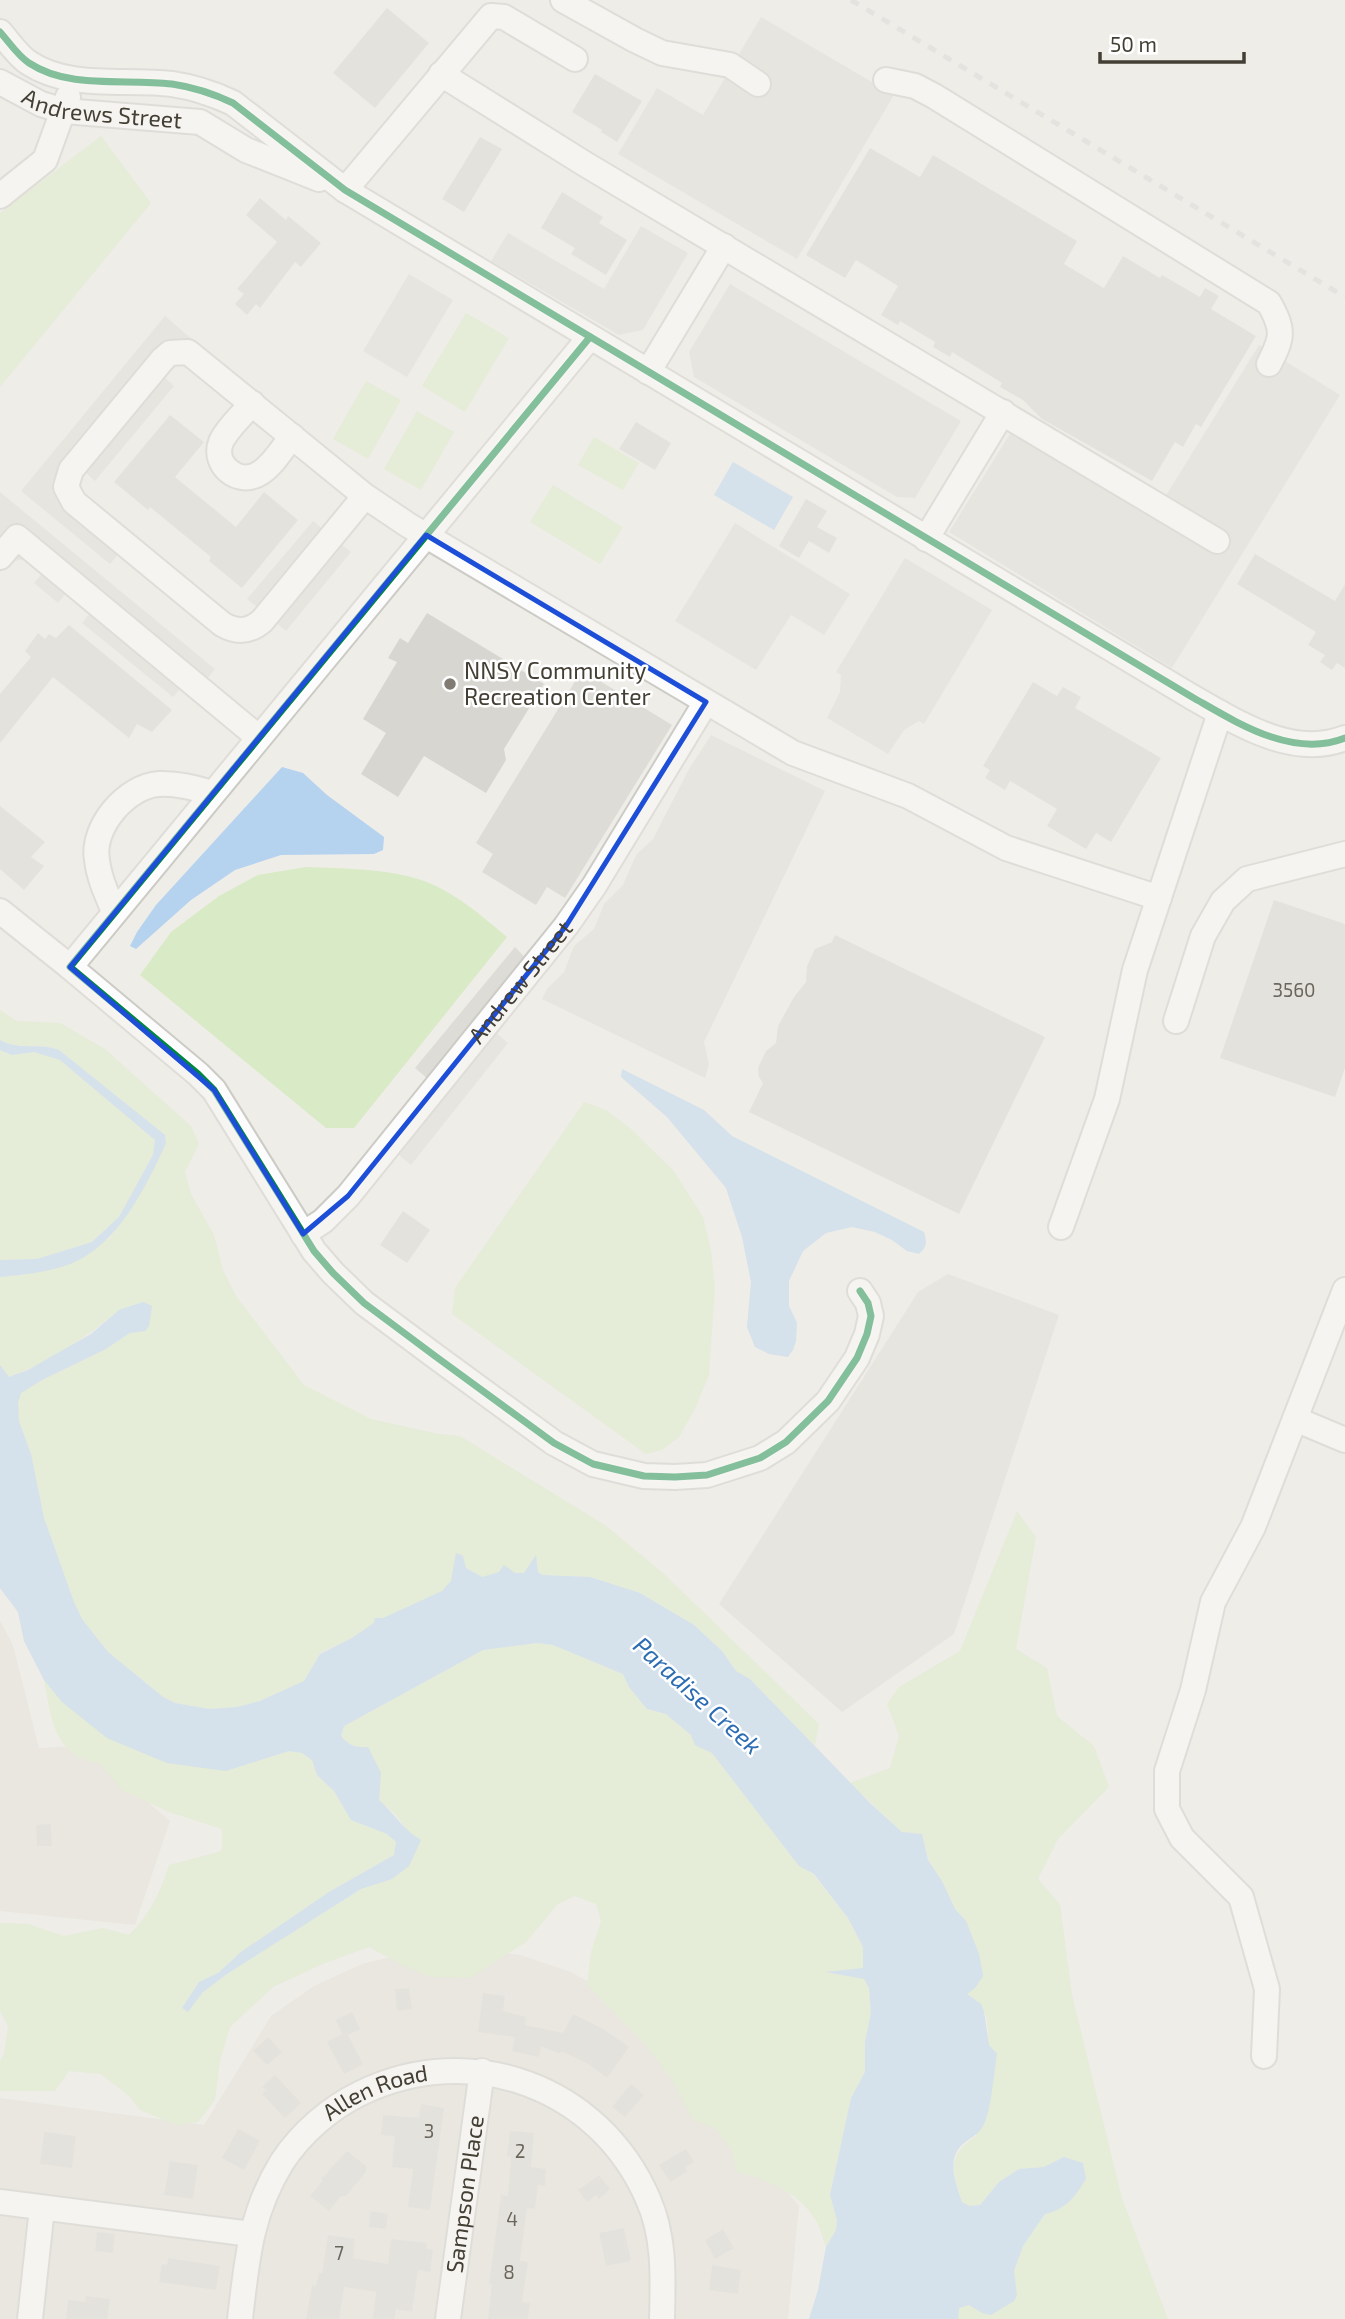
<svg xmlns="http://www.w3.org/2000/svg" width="1345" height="2319" viewBox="0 0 1345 2319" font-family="'Exo 2',sans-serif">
  <rect width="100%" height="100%" fill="#eeede8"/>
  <g fill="#e3e0d4">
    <polygon points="0,1621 13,1645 39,1748 83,1746 170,1821 135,1925 0,1911"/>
    <polygon points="467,1948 520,1955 571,1972 617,1998 692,2073 799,2206 788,2319 0,2319 0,2098 204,2125 271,2016 314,1986 362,1964 414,1951"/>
  </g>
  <g fill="#d9eac6">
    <polygon points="101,136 151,203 0,387 0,213"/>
    <polygon points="466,313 509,338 465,412 422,386"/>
    <polygon points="366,381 401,400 368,459 333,439"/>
    <polygon points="417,411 454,432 421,490 384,469"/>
    <polygon points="594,437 639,463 623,490 578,465"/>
    <polygon points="553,485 623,527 600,564 530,522"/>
    <path d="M306,867c34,1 83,2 115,13 31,10 61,36 86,57l-153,191h-28l-186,-153 31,-43 48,-36 39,-21z"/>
    <path d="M0,1010l17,11 43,2 45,26 86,77 8,18 -14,28 6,22 23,41 9,35 13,26 68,89 67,34 68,15 21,2 145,89 57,47 157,152 -4,22 -65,-67 -14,-8 -14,-20 -28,-26 -54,-32 -50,-16 -48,-2 -4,-3 -2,-16 -12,17 -25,-1 -17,5 -16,-9 -3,-12 -12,25 -9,10 -59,27 -31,20 -32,15 -16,28 -44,20 -23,6 -28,2 -34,-6 -12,-6 -55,-45 -26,-33 -8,-17 -30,-84 -13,-64 -12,-33 -2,-18 4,-10 21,-13 64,-31 24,-16 15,-2 -26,-21c-33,28 -70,52 -110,67l-9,-12v-88l22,-2 88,-37 56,-95 -1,-8 -106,-85c-21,-8 -41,1 -59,-10z"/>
    <polygon points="0,1050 12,1055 34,1052 60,1060 155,1140 153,1155 119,1217 92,1242 37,1259 0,1260"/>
    <polygon points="584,1102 606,1110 630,1128 673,1170 703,1217 711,1250 715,1287 709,1375 695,1409 679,1437 662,1450 646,1454 452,1314 455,1288"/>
    <path d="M1017,1511l19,26 -20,112 31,19 10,48 37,30 15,41 -51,52 -20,40 22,25 12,91 50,203 46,121h-210v-11l11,-3 13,8 35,-18 -3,-23 9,-26 23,-33c20,-4 29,-17 40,-34l-3,-16 -19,-6 -20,10 -25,2 -20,13 -19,23 -11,1 -7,-4c-9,-32 -17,-44 14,-66 4,-32 21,-99 7,-128 -3,-6 -11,-10 -17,-14v-73l-11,-12 -13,-28 -14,-22 -6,-25 -20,-2 -52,-49 40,-15 9,-32 -12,-32 12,-17 61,-36z"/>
    <path d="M537,1643l16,2 70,29 6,13 18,22 19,5 25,21 5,10 16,8 87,113 14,8 35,44 15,29v21l-34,4 35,7 5,9 2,25 -6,29v30l-14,26 -21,97 7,25 -1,10 -10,17c-4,-10 -6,-23 -13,-31 -18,-26 -47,-36 -76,-44l-6,-22 -15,-21 -24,-10 -20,-39 -29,-38 -56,-57 4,-33 10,-31 -5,-17 -21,-8 -17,8 -32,38 -56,36 -40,-1 -30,-13 -31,-17 -44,16 -52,24 -43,40 -10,34 -5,39 -17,22 -21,3 -37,-15 -10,-13 -29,-23 -32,-3 -14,20h-55v-30l4,-7 4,-28 -8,-15v-88l28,1 36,12 39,-8 26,7c21,-21 31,-42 40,-70l53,-14v-22l-53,-17 -47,-22 -22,-26c-47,-9 -48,-44 -56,-84l18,22 164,69 63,-20 13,2 10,7 5,15 17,16 17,29 36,14 9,8 -2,13 -65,37 -87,60 -24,21 -19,9 -17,26 6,4 14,-19 25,-19 134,-85 31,-10 17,-46 -14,-19 -16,-14 -23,-52 -10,-5 -5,-7 3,-10 139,-76z"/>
  </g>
  <g fill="#dedcd7">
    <polygon points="761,17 894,95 797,259 618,154 657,88 703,115"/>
    <polygon points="641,226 688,253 643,330 619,335 491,261 508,233 604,289"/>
    <polygon points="409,274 453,300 407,377 363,351"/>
    <polygon points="730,284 961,421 915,498 897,497 694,377 689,352"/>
    <polygon points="165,316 193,340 163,376 174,386 95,481 85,472 79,482 81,494 131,539 110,564 21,491"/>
    <polygon points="1259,345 1340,395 1172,668 949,532 1011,432 1152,518"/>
    <polygon points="0,492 215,669 192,697 181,688 173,697 82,623 90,613 66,593 58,603 34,583 44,571 25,559 14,561 0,572"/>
    <polygon points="313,521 351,552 286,631 247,599"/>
    <polygon points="735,523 850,594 824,635 791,615 756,670 675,621"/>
    <polygon points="905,558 992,610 924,724 919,721 904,730 888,754 827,718 840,692 841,675 836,672"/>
    <polygon points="582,670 672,725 565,898 547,887 536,905 482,872 493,854 476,843"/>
    <polygon points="711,735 825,791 704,1042 709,1064 705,1078 542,999 547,989 564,972 574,946 594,929 604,904 623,885 636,855 653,839 689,769"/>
    <polygon points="515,947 542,975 495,1032 508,1043 411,1165 380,1139 428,1079 415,1068"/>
    <polygon points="948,1274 1059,1315 954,1634 842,1712 719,1604 918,1292"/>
  </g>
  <g fill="#b5d2ef">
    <polygon points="733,462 793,497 774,530 714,495"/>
    <polygon points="282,767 303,773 327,795 384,837 383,850 374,854 281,855 235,870 191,900 136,949 130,946 137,932 156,905"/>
    <path d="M0,1040c18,11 38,2 59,10l106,85 1,8c-20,44 -48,102 -96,121 -21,8 -48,11 -70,13v-17l37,-1 55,-17 27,-25 34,-62 2,-15 -95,-80 -26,-8 -22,3 -12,-5z"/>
    <path d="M622,1069l82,41 28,26 192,96c3,10 3,15 -5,22l-12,-3 -15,-11 -17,-8 -23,-5 -26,6 -23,18 -14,30v25l8,17 -1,18 -3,9 -5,7 -19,-3 -14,-7 -8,-20 4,-45 -9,-45 -16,-49 -59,-71 -46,-40z"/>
    <path d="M143,1302l9,4 -3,20 -4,5 -15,2 -24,16 -64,31 -21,13 -3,10 1,18 12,33 13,64 30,84 8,17 26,33 55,45 12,6 34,6 28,-2 23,-6 44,-20 16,-27 32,-16 22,-15 1,-5h8l59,-27 9,-10 5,-28 7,3 3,12 16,9 17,-5 5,-7 11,8h9l12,-18 2,17 4,3 48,2 50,16 54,32 28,26 14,20 14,8 120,124 32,29 20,2 6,26 14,21 13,28 11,12 13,33 4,22 -8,12 -8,6 14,10 3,7 5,34 8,9c-3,18 -6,58 -14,72 -5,10 -17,13 -24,22 -12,16 -2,38 3,54l7,4 11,-1 19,-23 20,-13 25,-2 20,-10 19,6 3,16c-11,18 -20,30 -41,35l-22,32 -9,25 3,24 -3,6 -23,14 -9,-2 -13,-8 -10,3 -1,11h-149l9,-29 8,-43 10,-17 1,-10 -7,-25 21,-97 14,-26v-30l6,-29 -2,-25 -5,-9 -38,-7 37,-4v-21l-15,-29 -34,-44 -15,-8 -87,-113 -17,-8 -4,-10 -25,-21 -19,-5 -18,-22 -6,-13 -70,-29 -16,-2 -54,7 -139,76 -3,10c8,10 15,12 27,11l13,26 -2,27c15,13 25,31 42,40l-12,26 -17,13 -31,10 -134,85 -25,19 -14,19 -6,-4 17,-26 19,-9 23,-21 88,-60 65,-37 2,-13 -9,-8 -36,-14 -17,-29 -17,-16 -5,-15 -10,-7 -13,-2 -63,20 -59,-8 -60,-25 -45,-36 -18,-22 -20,-39 -6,-29 -18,-24v-223l9,12 19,-7 63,-36 28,-24z"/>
  </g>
  <g fill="#d8d6d0">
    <polygon points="387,8 429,43 375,108 333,73"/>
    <polygon points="595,74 642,101 617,142 601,132 602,130 572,112"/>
    <polygon points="480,137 502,149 464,212 442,199"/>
    <polygon points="870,148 920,177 933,155 1077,241 1064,264 1104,288 1123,256 1160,278 1162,275 1200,297 1205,288 1219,296 1211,309 1256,336 1201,427 1196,424 1183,447 1175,442 1152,481 1042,419 1023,400 1000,387 1002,383 952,352 950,357 933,347 935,342 900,321 898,325 881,315 898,286 856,260 845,278 806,255"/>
    <polygon points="562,192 603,217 599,223 627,240 606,275 571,254 575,248 541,228"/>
    <polygon points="260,198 286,220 288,216 321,243 301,267 295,262 260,308 256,304 247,315 235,304 244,294 237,289 277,242 246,215"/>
    <polygon points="170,415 204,442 175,477 236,527 264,492 298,520 242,588 209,561 211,557 150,507 148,510 114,482"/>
    <polygon points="636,422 671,443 655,470 619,449"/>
    <polygon points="806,499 827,511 817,527 837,538 829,553 809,541 799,558 779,546"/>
    <polygon points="1255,554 1335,601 1345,584 1345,668 1337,663 1332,670 1320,662 1325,655 1308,645 1316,632 1237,584"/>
    <polygon points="427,613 544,684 504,749 506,760 486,793 424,756 398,797 361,774 386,733 363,719 397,662 388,658 400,638 408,643"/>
    <polygon points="69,625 172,710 152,732 137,724 129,738 53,677 0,743 0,694 31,657 25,651 38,633 45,639 49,634 56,638"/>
    <polygon points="1033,682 1057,696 1063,687 1081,697 1075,708 1161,758 1111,842 1096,833 1086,849 1047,826 1057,809 1010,781 1005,790 985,778 990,770 983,766"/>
    <polygon points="0,806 45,842 31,857 44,866 24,890 0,869"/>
    <polygon points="1274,900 1345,924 1345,1068 1335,1097 1220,1058"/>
    <polygon points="835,935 1045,1037 959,1214 749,1112 763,1083 759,1077 758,1068 766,1051 776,1043 778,1026 794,997 806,982 807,966 815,949 832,942"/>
    <polygon points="403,1211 430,1230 407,1263 380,1245"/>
    <polygon points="51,1824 52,1846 37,1846 36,1825"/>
    <polygon points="409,1988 412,2009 397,2011 395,1989"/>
    <polygon points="483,1993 505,1996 503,2011 526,2017 525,2025 563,2033 573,2014 603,2029 629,2047 607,2078 590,2065 561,2051 560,2054 541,2046 539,2057 512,2051 515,2037 478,2032"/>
    <polygon points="352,2012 360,2029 348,2035 363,2064 344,2074 327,2042 342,2034 336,2020"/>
    <polygon points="268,2037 282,2052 267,2065 253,2051"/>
    <polygon points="275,2075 301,2103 285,2118 262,2094 266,2090 262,2087"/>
    <polygon points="631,2084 644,2095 625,2117 612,2107"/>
    <polygon points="421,2104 444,2108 430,2210 408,2207 413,2169 392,2167 395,2136 381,2135 383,2115 419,2118"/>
    <polygon points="238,2129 260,2141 244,2170 222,2158"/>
    <polygon points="510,2131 534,2133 531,2167 546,2169 545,2186 538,2185 535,2209 527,2208 520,2261 528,2262 522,2302 530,2303 528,2319 488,2319 492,2284 489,2284 501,2195 508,2196 511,2157 507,2156"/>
    <polygon points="44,2132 76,2136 72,2168 40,2164"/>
    <polygon points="686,2149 694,2162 685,2167 688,2171 670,2182 659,2165"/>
    <polygon points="347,2151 366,2166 366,2172 346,2196 341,2196 329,2211 310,2196 323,2180 321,2179"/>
    <polygon points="170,2161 198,2165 193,2199 164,2195"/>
    <polygon points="599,2175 610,2189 599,2199 596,2195 587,2202 578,2190"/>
    <polygon points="371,2211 388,2214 386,2229 369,2227"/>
    <polygon points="624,2228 631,2261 606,2266 599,2233"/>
    <polygon points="723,2229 734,2248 715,2259 705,2240"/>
    <polygon points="97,2232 115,2234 113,2253 95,2251"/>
    <polygon points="328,2235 355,2239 353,2258 388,2264 391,2239 427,2243 426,2249 433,2250 430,2272 418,2270 412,2312 396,2309 394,2319 373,2319 376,2292 344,2287 339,2319 306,2319 312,2285 316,2286 319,2273 322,2273"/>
    <polygon points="168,2258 220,2266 216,2290 159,2282 162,2264 167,2265"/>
    <polygon points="712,2265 741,2270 738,2294 709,2290"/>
    <polygon points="86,2296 110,2299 107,2319 66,2319 68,2300 85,2302"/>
  </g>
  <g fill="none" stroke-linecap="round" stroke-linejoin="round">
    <defs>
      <g id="minor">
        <polyline points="563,0 635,40 662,53 730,65 758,84"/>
        <path d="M0,32c9,10 18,24 29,31 41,27 96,15 143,21 21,3 42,10 61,19l112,87 847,507c44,25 100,62 153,41"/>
        <polyline points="441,74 585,164 1217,541"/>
        <path d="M886,80l29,6 19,10 335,207c15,27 14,34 0,61"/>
        <path id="s1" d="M0,82l41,22 23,7 136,11 46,28 73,29"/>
        <polyline points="345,190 491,16 504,17 575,59"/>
        <polyline points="0,196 45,160 68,97"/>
        <polyline points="590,337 70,967 198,1074 214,1090 314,1251 333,1273 364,1303 435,1356 554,1443 593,1464 644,1476 675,1477 707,1475 760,1458 786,1442 828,1401 857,1358 867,1334 871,1316 868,1303 860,1291"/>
        <polyline points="648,372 724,246"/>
        <path d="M252,403c-9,12 -25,25 -31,39 -9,23 18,45 39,31 13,-8 23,-25 32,-37"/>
        <path d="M365,496l-103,125c-13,11 -25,12 -40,3l-148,-122 -8,-15 5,-17 92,-111 7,-6 18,-1 177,144 43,29 385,228 115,43 98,52 153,50"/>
        <polyline points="926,539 1003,412"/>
        <polyline points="0,557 17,537 258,737"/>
        <polyline points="0,911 70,967"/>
        <path d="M114,911c-7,-16 -15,-33 -17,-51 -6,-32 29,-74 62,-76 18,-1 36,4 53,9"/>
        <polyline points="1176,1021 1203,936 1223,901 1247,879 1345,854"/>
        <polyline points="1061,1227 1107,1099 1135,970 1220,713"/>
        <path id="s2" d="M303,1234l20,-13 25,-25 218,-270 28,-40 112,-184"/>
        <polyline points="1295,1419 1345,1440"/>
        <polyline points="1264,2056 1267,1989 1241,1897 1182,1838 1167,1809 1167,1771 1193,1690 1213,1602 1253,1527 1345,1290"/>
        <polyline points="0,2202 251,2234"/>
        <polyline points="30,2319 42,2208"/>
        <path id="s3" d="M240,2319c7,-59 10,-105 42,-157 19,-29 48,-54 79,-69 110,-53 238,-7 287,106 17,38 15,79 14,120"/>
        <path id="s4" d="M448,2319l34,-248"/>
      </g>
    </defs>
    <use href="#minor" stroke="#cccbc5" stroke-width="28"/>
    <use href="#minor" stroke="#fcfcfc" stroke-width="24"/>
    <polyline stroke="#d8d8d7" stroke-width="5" stroke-dasharray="9 9" stroke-linecap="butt" points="851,0 1345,297"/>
    <defs>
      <g id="cycleway">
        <path d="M0,32c9,10 18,24 29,31 41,27 96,15 143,21 21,3 42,10 61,19l112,87 847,507c44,25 100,62 153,41"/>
        <polyline points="590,337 70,967 198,1074 214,1090 314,1251 333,1273 364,1303 435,1356 554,1443 593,1464 644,1476 675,1477 707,1475 760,1458 786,1442 828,1401 857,1358 867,1334 871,1316 868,1303 860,1291"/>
      </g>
    </defs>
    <use href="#cycleway" stroke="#fff" stroke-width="11"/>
    <use href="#cycleway" stroke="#00873e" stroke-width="7"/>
  </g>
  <path d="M0 0H1345V2319H0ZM426,535l280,167 -140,224 -218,270 -45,38 -89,-144 -144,-123z" fill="#eeede8" fill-opacity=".55" fill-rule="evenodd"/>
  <path fill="none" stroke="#1d4ed8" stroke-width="5" stroke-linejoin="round" d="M426,535l280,167 -140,224 -218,270 -45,38 -89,-144 -144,-123z"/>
  <circle fill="#807c73" stroke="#fff" stroke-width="2.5" cx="450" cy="684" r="7"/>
  <g text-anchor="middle" stroke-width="5" stroke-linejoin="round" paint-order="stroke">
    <g font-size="19" fill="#6a665c">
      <text x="1294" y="997">3560</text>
      <text x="429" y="2138">3</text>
      <text x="520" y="2158">2</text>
      <text x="512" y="2226">4</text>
      <text x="339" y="2260">7</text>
      <text x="509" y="2279">8</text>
    </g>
    <g font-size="23" fill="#443f34" stroke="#fff">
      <text dy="8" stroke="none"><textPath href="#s1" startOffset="108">Andrews Street</textPath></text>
      <text dy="8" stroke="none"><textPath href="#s2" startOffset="334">Andrew Street</textPath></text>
      <text dy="8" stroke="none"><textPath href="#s3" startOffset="284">Allen Road</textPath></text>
      <text dy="8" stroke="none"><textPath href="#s4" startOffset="126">Sampson Place</textPath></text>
    </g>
    <g font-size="23" fill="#443f34" stroke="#fff" text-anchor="start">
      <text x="464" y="679">NNSY Community<tspan x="464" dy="26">Recreation Center</tspan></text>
    </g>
    <g font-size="24" font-style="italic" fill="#2b6cb2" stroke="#fff">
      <text transform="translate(697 1696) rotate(42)" y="8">Paradise Creek</text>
    </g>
  </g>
  <path d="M1100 52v10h144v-10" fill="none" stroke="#443f34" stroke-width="3.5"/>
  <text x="1110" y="52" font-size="21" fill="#443f34" stroke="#ffffff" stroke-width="5" paint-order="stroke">50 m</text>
</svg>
